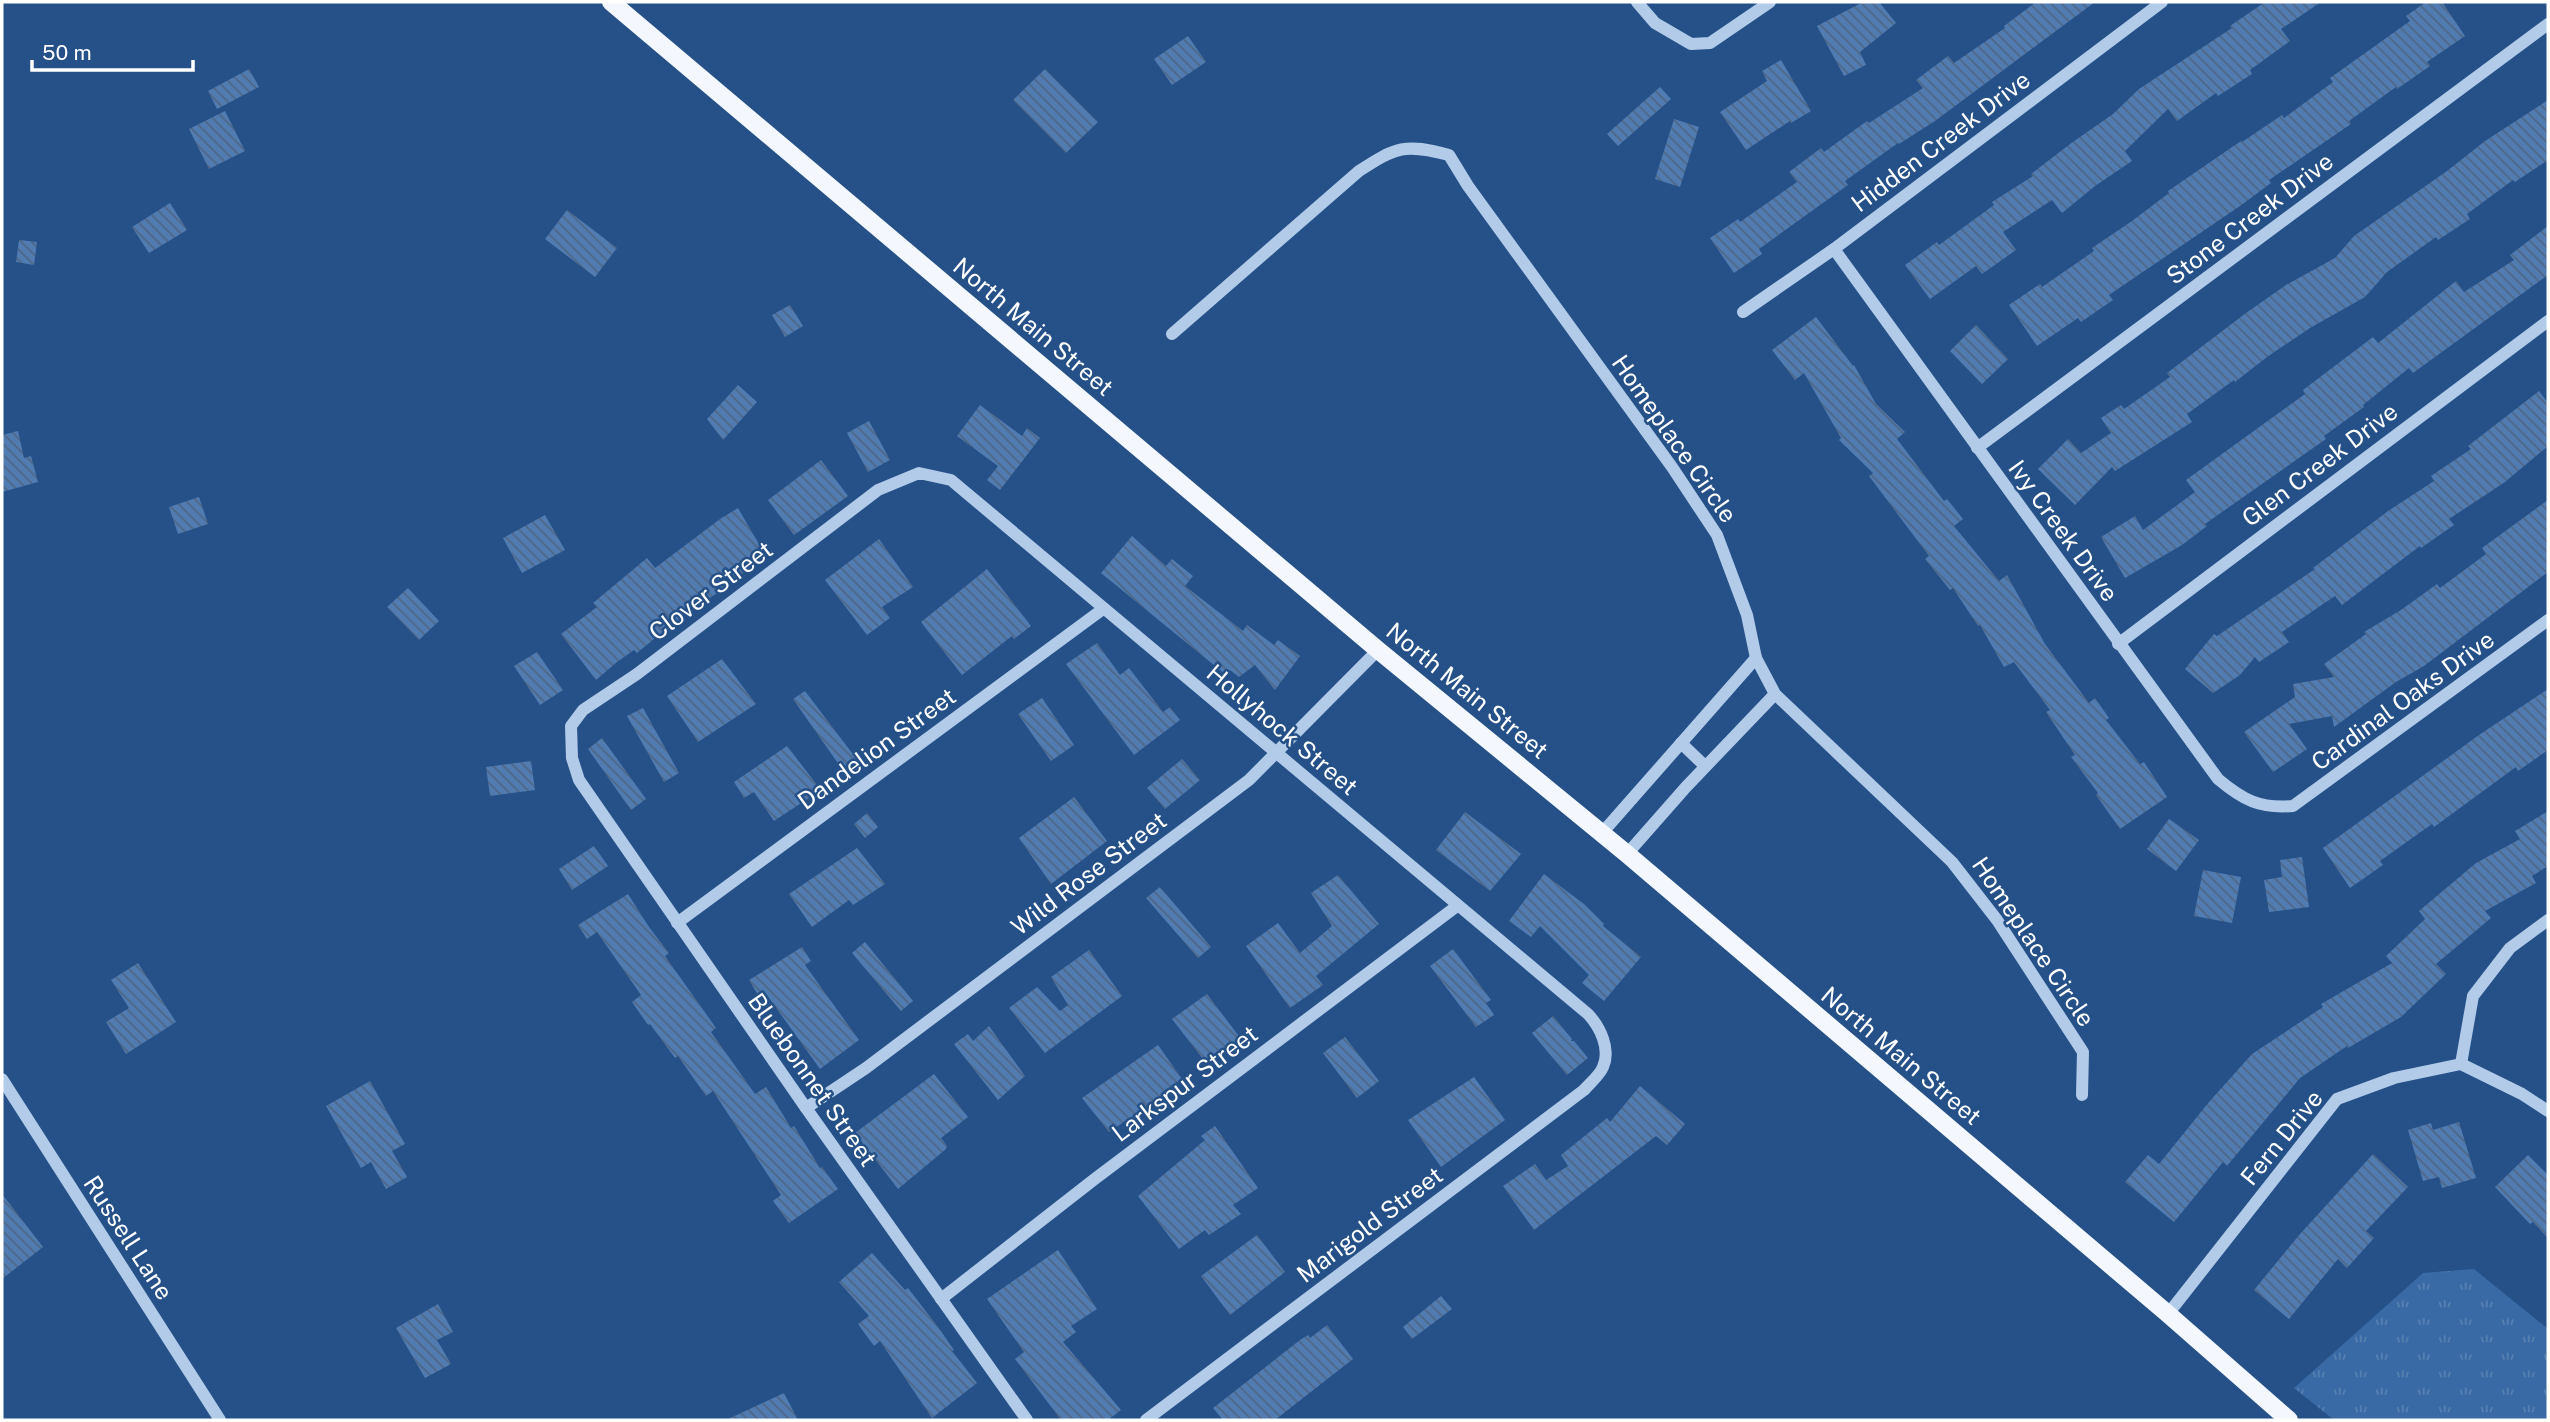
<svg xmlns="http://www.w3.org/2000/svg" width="2550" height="1422" viewBox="0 0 2550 1422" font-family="'Public Sans',sans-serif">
  <defs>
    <pattern id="grass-tufts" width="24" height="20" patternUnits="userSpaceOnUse" patternTransform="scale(1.75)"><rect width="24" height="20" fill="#396aa5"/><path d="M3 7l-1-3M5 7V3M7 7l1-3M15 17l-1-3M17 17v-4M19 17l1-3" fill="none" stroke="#5780b2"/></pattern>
    <pattern id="building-back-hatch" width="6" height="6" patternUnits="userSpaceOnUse" patternTransform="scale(1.75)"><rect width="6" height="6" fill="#517cb2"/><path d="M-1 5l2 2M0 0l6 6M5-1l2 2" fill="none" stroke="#4f6684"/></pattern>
  </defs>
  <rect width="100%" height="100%" fill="#255188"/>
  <polygon fill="url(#grass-tufts)" points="2474,1269 2548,1329 2548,1420 2334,1420 2294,1388 2423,1273"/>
  <g fill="url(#building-back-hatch)">
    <polygon points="1863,2 1879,2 1896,23 1860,52 1866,65 1844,76 1817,26"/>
    <polygon points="2036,2 2095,2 1935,121 1899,144 1898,143 1845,181 1848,185 1759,249 1762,254 1734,273 1710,238 1738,219 1740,222 1797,182 1789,172 1821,148 1824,152 1867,121 1869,123 1923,88 1916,80 1948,56 1954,63 2005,28 2004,26"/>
    <polygon points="2265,2 2321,2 2281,29 2290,41 2250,70 2252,74 2218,96 2216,93 2177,121 2168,109 2125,151 2132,161 2095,186 2062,213 2052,200 2003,232 2016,250 1982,274 1976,266 1930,299 1905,265 1937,242 1939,245 1994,205 1992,202 2033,176 2031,174 2070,144 2113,114 2139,89 2232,28 2230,26"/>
    <polygon points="2426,2 2442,2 2465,36 2427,62 2430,66 2397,89 2396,87 2349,121 2351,124 2269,180 2271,183 2240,206 2109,295 2113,300 2081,322 2078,318 2037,346 2009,305 2040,284 2042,287 2094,251 2092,248 2132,221 2169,193 2168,191 2241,141 2242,142 2282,115 2284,118 2333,82 2330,78 2410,21 2406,16"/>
    <polygon points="1188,36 1206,62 1172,85 1154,59"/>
    <polygon points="1781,60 1811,111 1791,123 1790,121 1746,150 1720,112 1767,81 1762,71"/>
    <polygon points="249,69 259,87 217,109 208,91"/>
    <polygon points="1045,69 1098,122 1066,153 1013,100"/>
    <polygon points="1660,87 1671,99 1618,146 1607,134"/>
    <polygon points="2548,100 2548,160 2515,182 2513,180 2467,214 2470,219 2438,240 2436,237 2387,272 2365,297 2310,328 2267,357 2235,382 2234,380 2187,414 2192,422 2115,471 2112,467 2075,505 2038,469 2068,439 2081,453 2111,433 2101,418 2121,405 2124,409 2170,377 2167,373 2246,313 2286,285 2335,258 2354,236 2447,171 2485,141"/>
    <polygon points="225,111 245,151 209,169 189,129"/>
    <polygon points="1674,119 1699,127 1680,187 1655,179"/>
    <polygon points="170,203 187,230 149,253 132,227"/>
    <polygon points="567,210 617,248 595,277 545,239"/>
    <polygon points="2548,226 2548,275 2413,373 2409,368 2363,405 2364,407 2324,436 2326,439 2205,524 2207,526 2182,545 2125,578 2101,537 2135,516 2143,530 2195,492 2186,480 2305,394 2303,390 2373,337 2378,343 2456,281 2464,292 2514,260 2510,255"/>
    <polygon points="19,240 37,242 34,265 16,262"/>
    <polygon points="790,305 803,326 785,337 772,315"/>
    <polygon points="1816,317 1853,366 1854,365 1876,404 1905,432 1897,439 1944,501 1947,499 1963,519 1954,526 1999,581 2007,575 2045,644 2089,703 2095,698 2109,718 2106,720 2140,764 2144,762 2167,797 2120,829 2096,795 2098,793 2071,757 2075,755 2046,712 2050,710 2014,662 2004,667 1980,625 1978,626 1953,588 1950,590 1925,559 1929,556 1869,476 1873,473 1839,440 1841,438 1804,373 1795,380 1772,350"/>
    <polygon points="1976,325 2008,359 1982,384 1950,351"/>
    <polygon points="738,385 757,402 723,440 707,419"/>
    <polygon points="2539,391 2548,403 2548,446 2505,482 2449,519 2454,525 2421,548 2420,546 2342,605 2335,596 2282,632 2289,642 2259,662 2255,657 2240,675 2213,693 2185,669 2214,634 2217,636 2315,569 2313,568 2388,511 2434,481 2431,476 2471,449 2468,446"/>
    <polygon points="980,405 1022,436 1027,428 1040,438 1000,490 987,480 998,466 957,436"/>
    <polygon points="869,421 890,460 868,472 847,433"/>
    <polygon points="18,431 24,458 31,456 38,482 2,492 2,435"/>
    <polygon points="821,460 848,496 794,535 768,500"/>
    <polygon points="199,497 208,524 178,534 169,507"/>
    <polygon points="2548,500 2548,572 2424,666 2396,682 2334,727 2332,716 2289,724 2307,749 2273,772 2244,732 2295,697 2293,684 2334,677 2324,664 2366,634 2364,632 2401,610 2437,584 2440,588 2486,554 2482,548"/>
    <polygon points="738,508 767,558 750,568 678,622 677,620 637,653 634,650 617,662 596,680 561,634 597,607 593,603 647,558 655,568 720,519"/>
    <polygon points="545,515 565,550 522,573 503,538"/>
    <polygon points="1132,536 1166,566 1172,559 1193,576 1185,586 1243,631 1247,625 1274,645 1278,640 1300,656 1275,690 1255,665 1239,677 1230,670 1226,675 1101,573"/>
    <polygon points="879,539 913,587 882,607 890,618 867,635 825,580"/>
    <polygon points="987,569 1031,626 1014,639 1012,636 962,675 921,622"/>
    <polygon points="408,588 439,621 419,640 387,607"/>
    <polygon points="1097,643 1120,675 1129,668 1163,712 1170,707 1180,720 1134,755 1066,664"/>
    <polygon points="537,652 563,690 540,705 514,666"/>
    <polygon points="722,659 756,704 698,742 667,696"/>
    <polygon points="2548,689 2548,750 2518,771 2516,767 2434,827 2432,824 2380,861 2383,865 2350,888 2323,848 2479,735"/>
    <polygon points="805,691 858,761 844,772 793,699"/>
    <polygon points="1042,698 1074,745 1051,761 1018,714"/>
    <polygon points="643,708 679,773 664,782 627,716"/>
    <polygon points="602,738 646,799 631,810 588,749"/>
    <polygon points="787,746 821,790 774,821 754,792 744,798 734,782"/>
    <polygon points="1182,759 1200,780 1165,809 1147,788"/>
    <polygon points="531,761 535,790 490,796 486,767"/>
    <polygon points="1074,797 1107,841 1051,884 1019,838"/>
    <polygon points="2548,811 2548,866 2532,876 2536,883 2485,911 2491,918 2436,964 2446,974 2401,1017 2348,1048 2347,1046 2300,1078 2227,1166 2223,1162 2174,1222 2125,1182 2148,1155 2159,1164 2209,1102 2252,1054 2323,1007 2321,1004 2392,963 2386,956 2425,919 2419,911 2476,863 2520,839 2515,831"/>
    <polygon points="1465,812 1521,854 1490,891 1436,850"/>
    <polygon points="867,813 878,827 865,838 854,824"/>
    <polygon points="2169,819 2199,840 2176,871 2147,849"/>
    <polygon points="594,846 608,866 572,890 559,869"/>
    <polygon points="857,848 885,884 853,905 849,900 812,927 789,894"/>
    <polygon points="2302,857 2309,907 2269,912 2264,880 2282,877 2280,860"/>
    <polygon points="2203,870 2241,877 2232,923 2194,916"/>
    <polygon points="1544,874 1584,904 1604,924 1603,926 1641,957 1604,1001 1582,983 1589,975 1540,926 1531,937 1509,921"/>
    <polygon points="1338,875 1379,924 1316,976 1323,985 1290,1008 1246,946 1278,923 1300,953 1332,926 1311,893"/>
    <polygon points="1160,887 1211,947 1198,958 1146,898"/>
    <polygon points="628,894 649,927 669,953 665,956 716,1028 711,1032 755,1094 766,1087 791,1128 794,1126 820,1168 822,1167 838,1189 789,1223 773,1201 781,1195 713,1091 706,1096 678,1056 675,1058 650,1024 648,1025 632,1002 641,995 597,932 587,939 578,925"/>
    <polygon points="865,942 913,1001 901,1011 852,953"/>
    <polygon points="802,947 811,961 805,965 859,1040 820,1069 764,991 758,995 749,980"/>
    <polygon points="1453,949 1491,1000 1486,1003 1494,1015 1476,1027 1430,966"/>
    <polygon points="1089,950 1122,996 1045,1053 1009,1008 1037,987 1060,1011 1068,1005 1051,977"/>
    <polygon points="138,963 176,1022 126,1054 106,1022 129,1008 111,980"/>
    <polygon points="1207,994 1241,1039 1206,1063 1172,1019"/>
    <polygon points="1553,1016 1572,1039 1571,1041 1574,1041 1588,1058 1567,1075 1532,1033"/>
    <polygon points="989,1026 1025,1076 998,1100 954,1044 968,1034 973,1041"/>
    <polygon points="1345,1037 1379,1081 1357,1098 1323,1053"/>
    <polygon points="1158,1045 1182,1079 1162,1092 1164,1095 1109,1132 1082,1098"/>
    <polygon points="934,1074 968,1117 941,1138 947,1146 946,1149 898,1189 855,1133"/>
    <polygon points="1474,1077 1505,1120 1441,1167 1408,1120"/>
    <polygon points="370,1081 405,1144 392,1151 407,1177 386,1189 371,1162 361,1168 326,1106"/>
    <polygon points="1640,1086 1685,1124 1667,1145 1656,1136 1534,1230 1503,1186 1535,1164 1546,1180 1568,1166 1561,1155 1607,1118 1610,1122"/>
    <polygon points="2459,1122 2476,1178 2442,1188 2439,1177 2423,1181 2408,1130 2431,1123 2433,1130"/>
    <polygon points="1215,1126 1258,1188 1233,1205 1241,1214 1209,1235 1205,1230 1179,1249 1138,1196 1205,1140 1201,1136"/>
    <polygon points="2373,1154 2408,1187 2366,1231 2374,1238 2347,1268 2338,1259 2289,1319 2254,1290 2300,1234"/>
    <polygon points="2528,1155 2548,1175 2548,1238 2533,1222 2530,1224 2495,1187"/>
    <polygon points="2,1194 43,1247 2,1279"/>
    <polygon points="1257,1235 1285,1272 1230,1315 1201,1276"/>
    <polygon points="1058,1250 1097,1309 1071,1326 1076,1332 1063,1342 1121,1410 1108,1420 1061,1420 1015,1359 1024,1352 987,1299"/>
    <polygon points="872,1253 905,1290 908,1288 938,1327 954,1350 952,1351 977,1383 932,1418 880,1341 874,1346 858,1324 869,1316 839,1282"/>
    <polygon points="1441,1296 1452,1309 1412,1339 1403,1327"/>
    <polygon points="438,1304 453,1332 437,1340 451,1364 425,1378 396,1328"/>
    <polygon points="1327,1325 1353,1359 1275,1420 1223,1420 1213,1408 1300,1340 1308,1335 1310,1338"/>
    <polygon points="784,1393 798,1420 726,1420"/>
  </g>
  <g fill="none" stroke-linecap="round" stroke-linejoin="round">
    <g stroke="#b1cbe9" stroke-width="12">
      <polyline points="1637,2 1655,23 1691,44 1710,43 1770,2"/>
      <path d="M1834,249l384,530c25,21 42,30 75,27l255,-186"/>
      <polyline points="1743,312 1834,249 2162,2"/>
      <path d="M1172,334l187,-163c37,-24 46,-28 90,-16l19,31 204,281 45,68 30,80 9,43 19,36 177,168 45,58 86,132 -1,43"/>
      <polyline points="1977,448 2548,24"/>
      <polyline points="2118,644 2548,321"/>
      <polyline points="1681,743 1705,766"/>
      <polyline points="1602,833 1756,658"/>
      <polyline points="1627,854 1686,787 1775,694"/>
      <polyline points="677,923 1103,609"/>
      <polyline points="2461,1064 2473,996 2510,948 2548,920"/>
      <polyline points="2,1079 220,1420"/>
      <polyline points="806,1108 866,1068 1249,780 1378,650"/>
      <polyline points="941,1299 1096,1178 1457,906"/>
      <polyline points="2168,1314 2337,1099 2394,1078 2461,1064 2522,1094 2548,1111"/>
      <path d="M1027,1420l-221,-312 -227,-328 -7,-22 -1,-32 12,-16 54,-36 241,-184 41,-17 32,7 637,534c12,13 23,35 15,53 -3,8 -13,16 -19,23l-438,330"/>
    </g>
    <polyline stroke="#f4f8fe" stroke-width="18" points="611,2 1378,650 1627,854 2168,1314 2289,1420"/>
  </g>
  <g text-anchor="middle" stroke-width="5" stroke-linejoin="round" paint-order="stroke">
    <g font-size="24" fill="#fff" stroke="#255188">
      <text transform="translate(1941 142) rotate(-37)" y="8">Hidden Creek Drive</text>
      <text transform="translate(2250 219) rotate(-37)" y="8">Stone Creek Drive</text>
      <text transform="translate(1033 327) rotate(40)" y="8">North Main Street</text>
      <text transform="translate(1674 439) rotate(55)" y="8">Homeplace Circle</text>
      <text transform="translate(2320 465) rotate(-37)" y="8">Glen Creek Drive</text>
      <text transform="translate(2063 531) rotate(54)" y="8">Ivy Creek Drive</text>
      <text transform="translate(711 591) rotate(-37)" y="8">Clover Street</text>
      <text transform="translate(1467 691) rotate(39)" y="8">North Main Street</text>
      <text transform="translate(2403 701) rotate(-36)" y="8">Cardinal Oaks Drive</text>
      <text transform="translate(1282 730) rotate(40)" y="8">Hollyhock Street</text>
      <text transform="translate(877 749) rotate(-36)" y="8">Dandelion Street</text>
      <text transform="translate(1089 874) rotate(-37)" y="8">Wild Rose Street</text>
      <text transform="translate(2033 942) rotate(56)" y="8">Homeplace Circle</text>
      <text transform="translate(1901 1056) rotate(40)" y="8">North Main Street</text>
      <text transform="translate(812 1080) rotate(55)" y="8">Bluebonnet Street</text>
      <text transform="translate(1185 1084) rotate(-37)" y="8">Larkspur Street</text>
      <text transform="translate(2282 1138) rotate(-51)" y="8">Fern Drive</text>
      <text transform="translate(1370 1225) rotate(-37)" y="8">Marigold Street</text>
      <text transform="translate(128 1238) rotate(57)" y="8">Russell Lane</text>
    </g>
  </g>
  <rect width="2550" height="1422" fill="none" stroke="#ffffff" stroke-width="7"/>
  <path d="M32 60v10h161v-10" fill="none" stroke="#ffffff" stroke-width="3.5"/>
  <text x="42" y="60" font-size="21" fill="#ffffff" stroke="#255188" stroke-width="5" paint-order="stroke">50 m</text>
</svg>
